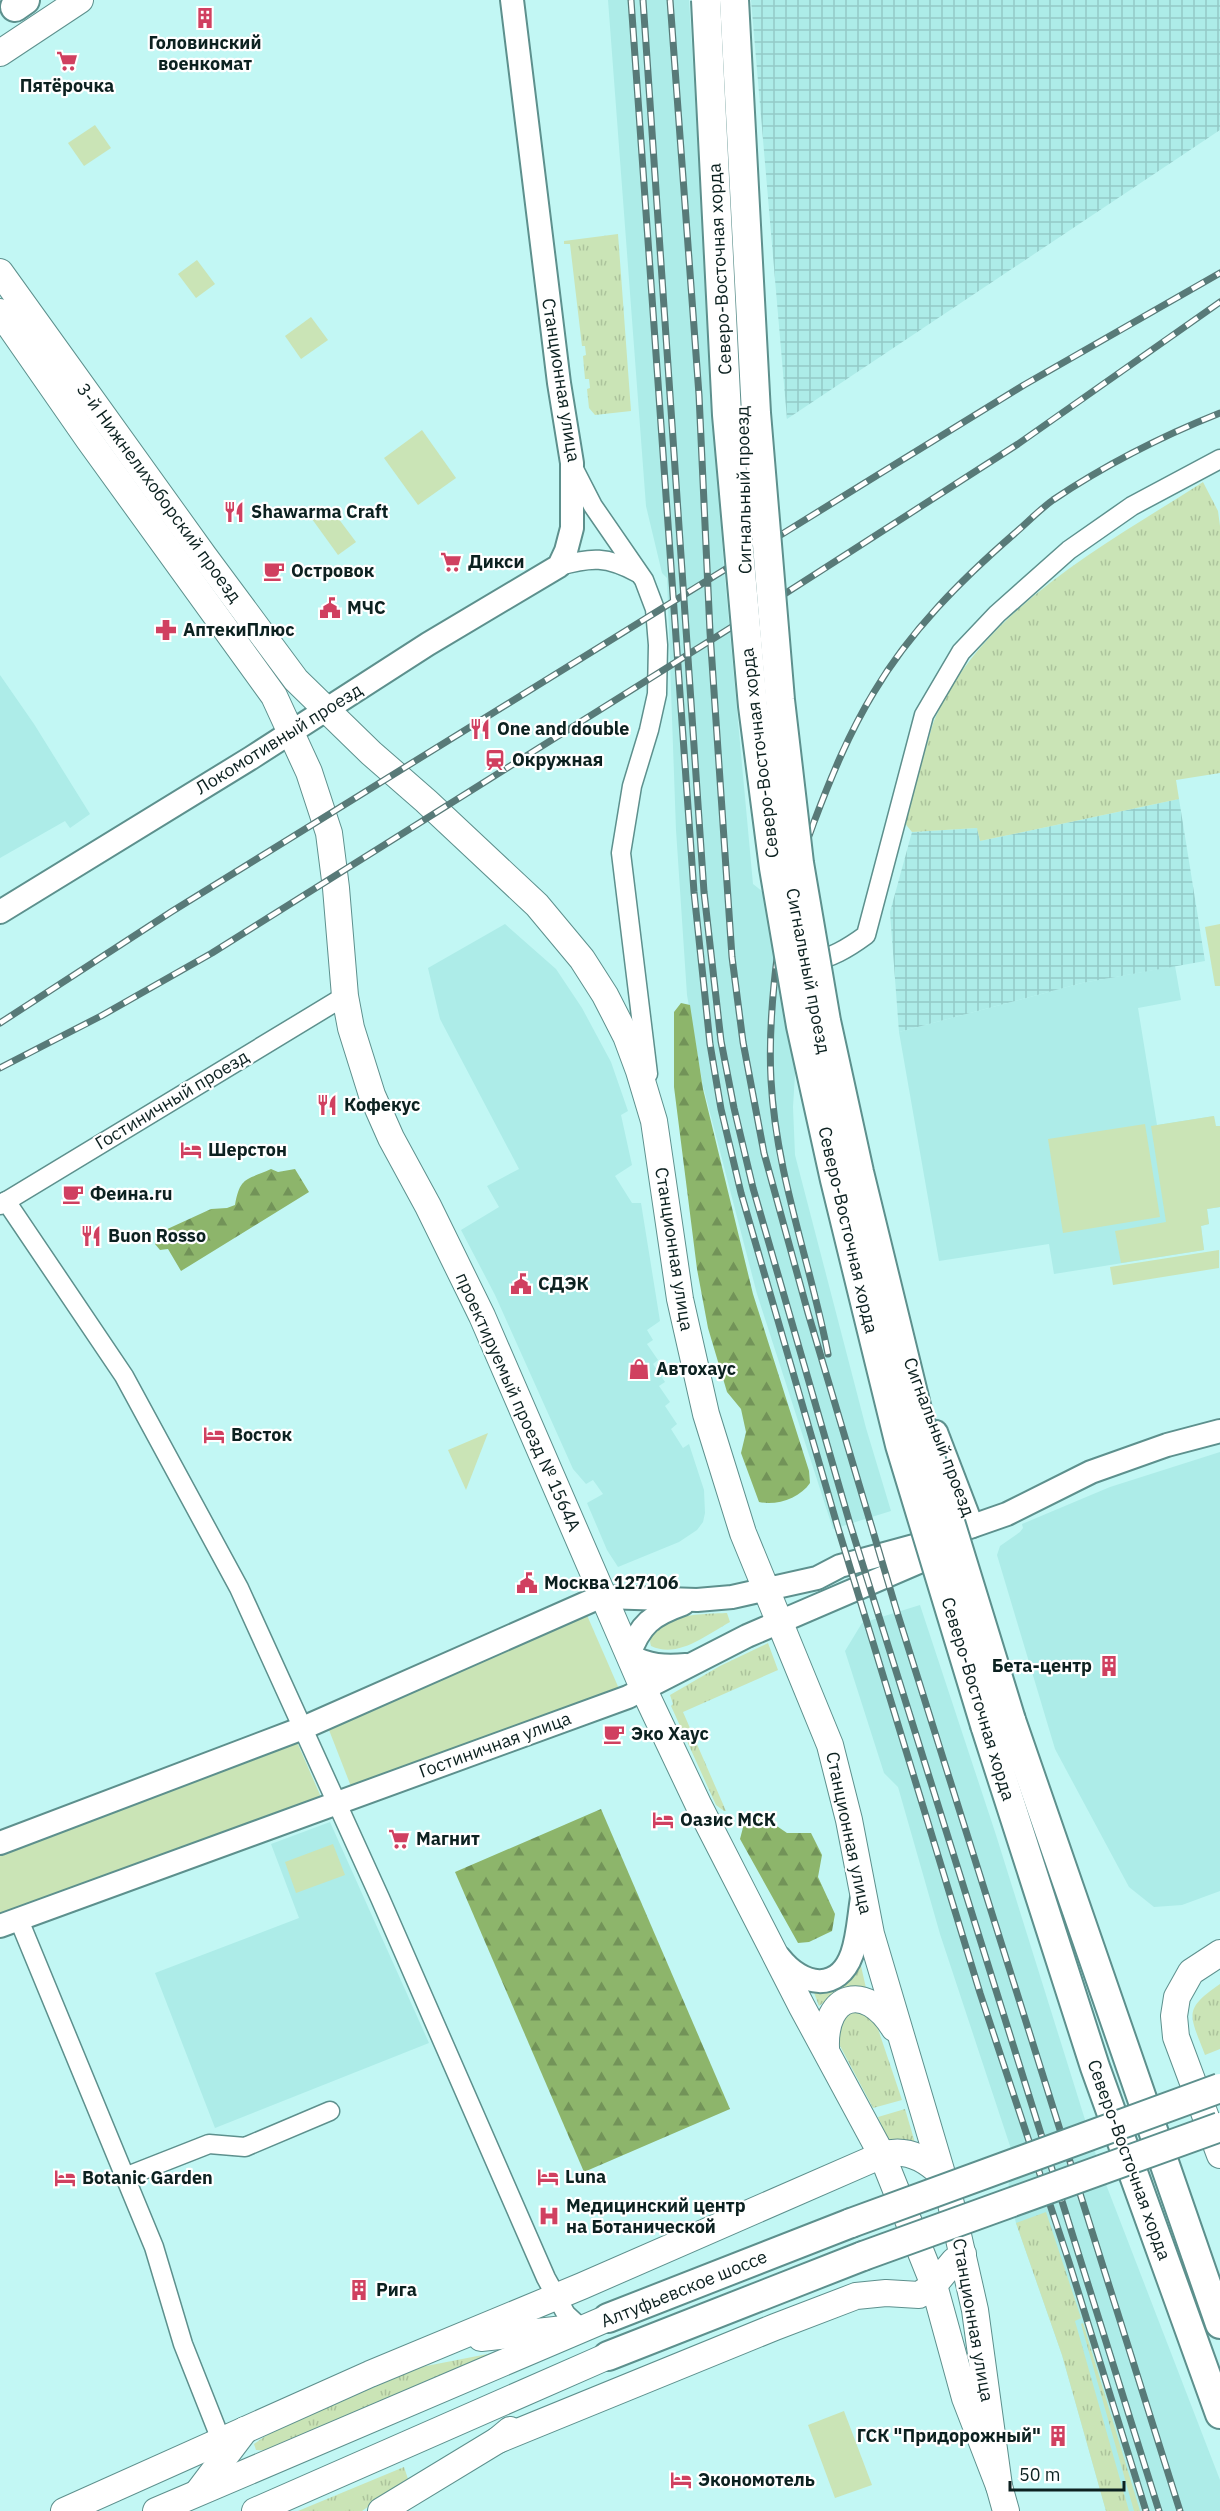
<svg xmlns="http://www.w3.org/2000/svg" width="1220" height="2511" viewBox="0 0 1220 2511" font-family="'IBM Plex Sans',sans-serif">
  <defs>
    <pattern id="industrial-grid" width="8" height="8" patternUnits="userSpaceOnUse" patternTransform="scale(1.5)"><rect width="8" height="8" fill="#adece8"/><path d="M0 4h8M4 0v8" fill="none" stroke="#94cac7"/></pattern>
    <pattern id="grass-tufts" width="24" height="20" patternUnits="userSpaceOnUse" patternTransform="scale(1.5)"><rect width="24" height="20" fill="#cae4b6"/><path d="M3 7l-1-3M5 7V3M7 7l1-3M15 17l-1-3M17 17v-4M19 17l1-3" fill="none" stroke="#acc39c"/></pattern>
    <pattern id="forest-firs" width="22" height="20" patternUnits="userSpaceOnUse" patternTransform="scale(1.5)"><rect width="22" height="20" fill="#8db56b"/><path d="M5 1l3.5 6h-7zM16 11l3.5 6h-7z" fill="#729358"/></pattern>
  </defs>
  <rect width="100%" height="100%" fill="#c2f7f4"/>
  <g fill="#adece8">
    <polygon points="608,0 689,0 723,558 753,884 767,895 797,1042 793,1107 795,1155 866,1428 891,1511 833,1529 757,1294 703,1086 687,995 676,830 667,578 662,573 646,506"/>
    <polygon points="0,675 34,724 90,814 70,828 65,821 0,858"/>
    <polygon points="505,924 556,969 582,1008 611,1062 628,1111 621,1115 632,1165 615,1176 632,1203 641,1203 660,1321 647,1330 653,1340 647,1344 658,1360 653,1364 665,1382 659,1386 670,1402 665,1406 677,1424 671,1429 683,1448 689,1444 704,1490 705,1513 703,1522 697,1530 679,1542 618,1567 607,1550 587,1503 603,1494 593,1480 586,1484 573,1469 495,1295 461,1230 499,1207 487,1186 519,1169 440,1019 428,968"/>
    <polygon points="1175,966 1181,1000 1138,1008 1157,1125 1214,1116 1220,1207 1207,1209 1209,1224 1201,1226 1204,1250 1054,1274 1049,1244 939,1261 899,1032 1082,983"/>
    <polygon points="1220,1452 1220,1891 1182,1905 1154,1907 1129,1887 1055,1749 997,1555 1000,1546 1020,1532 1023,1528 1022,1524 1110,1487"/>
    <polygon points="920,1605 996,1835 1102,2174 1220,2480 1220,2511 1106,2511 1062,2355 1016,2223 1008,2192 1012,2152 940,1934 898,1787 884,1773 845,1651 862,1623"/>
    <polygon points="330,1822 429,2043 215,2128 155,1973 299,1918 271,1844"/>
  </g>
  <g fill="url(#industrial-grid)">
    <polygon points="751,0 1220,0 1220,130 787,419"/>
    <polygon points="1179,799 1205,961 1082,983 899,1032 890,912 912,832 977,828 980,841"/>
  </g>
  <g fill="url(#grass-tufts)">
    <polygon points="618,234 631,411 595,415 589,408 587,389 590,388 589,379 585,379 583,356 586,355 585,346 582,346 570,244 564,244 564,241"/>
    <path d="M1203,482l15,29 2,15v247l-44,7 3,19 -199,42 -3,-13 -65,4 -9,-11c8,-25 16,-49 23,-74 4,-11 6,-24 12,-35 50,-106 170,-169 265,-230z"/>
    <path d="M727,1613l3,9c-24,13 -52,37 -79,24 -8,-33 56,-32 76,-33z"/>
    <polygon points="768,1643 778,1670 683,1712 726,1811 724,1811 716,1805 671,1706 673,1704 670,1695 720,1666"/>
    <polygon points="858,1966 861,1966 866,1988 852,1987 840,1990 819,2006 813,1990"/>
    <path d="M1220,1984v65l-15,6c-15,-40 -23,-45 15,-71z"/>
    <polygon points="856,2006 876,2023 902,2100 873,2108 839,2044 835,2021"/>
    <polygon points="905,2109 916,2146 889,2144 878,2117"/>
    <polygon points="1046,2212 1081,2318 1075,2321 1129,2511 1106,2511 1062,2355 1016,2223"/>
    <polygon points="1083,2323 1140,2511 1134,2511 1081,2324"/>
    <polygon points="498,2352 271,2451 256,2450 254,2444 274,2430 421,2367"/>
    <polygon points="404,2467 408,2479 362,2511 298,2511"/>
  </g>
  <g fill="url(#forest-firs)">
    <path d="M681,1003l9,2 13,84 50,205 56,177 1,12c-10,15 -33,23 -51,19l-18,-49 5,-21 -5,-23 -14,-17 -19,-64 -11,-59 -23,-182v-75z"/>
    <path d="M271,1169l7,3 17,-3 14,23 -128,79 -13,-22 -8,1 -5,-6 1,-8 7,-5 48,-22 16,-1 8,-3c5,-29 12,-25 36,-36z"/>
    <polygon points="601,1809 730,2109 584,2172 455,1872"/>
    <polygon points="746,1816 768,1820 787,1833 811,1833 822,1855 818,1877 835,1914 832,1931 809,1942 798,1943 740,1839"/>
  </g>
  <g fill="#cae4b6">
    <polygon points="95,125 111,148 84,166 68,143"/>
    <polygon points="197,260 215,284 196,298 178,274"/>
    <polygon points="311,317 328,340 301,359 285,336"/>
    <polygon points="422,430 456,478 418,505 384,458"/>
    <polygon points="329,506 356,542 338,555 312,519"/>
    <polygon points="1220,924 1220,986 1215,986 1205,927"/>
    <polygon points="1214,1116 1216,1126 1220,1126 1220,1207 1207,1209 1209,1224 1201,1226 1204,1250 1121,1263 1115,1231 1166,1222 1151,1126"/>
    <polygon points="1145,1124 1160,1217 1063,1233 1048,1139"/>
    <polygon points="1219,1250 1219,1268 1113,1285 1110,1267"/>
    <polygon points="488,1433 466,1490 448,1450"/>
    <polygon points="586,1613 620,1691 352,1789 329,1730"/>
    <polygon points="297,1742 321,1797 0,1916 0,1854"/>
    <polygon points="333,1844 345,1875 296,1893 285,1862"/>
    <polygon points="844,2411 872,2485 835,2498 808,2425"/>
  </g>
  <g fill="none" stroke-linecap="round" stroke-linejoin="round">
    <defs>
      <g id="minor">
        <polyline points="572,465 593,506 644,580 655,609 658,645 657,694 649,730 632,786 621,853 648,1074"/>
        <path d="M559,566c32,-9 48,-10 79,7"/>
        <path d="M808,963c23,-5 39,-14 58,-28l58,-220 37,-63 36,-38 72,-64 63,-44 88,-47"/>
        <polyline points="6,1201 124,1376 239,1588 380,1898 546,2278 566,2314 579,2326"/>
        <polyline points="0,1205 345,996"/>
        <polyline points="19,1920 154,2247 183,2344 221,2440"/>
        <polyline points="125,2177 209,2144 245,2147 330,2111"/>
      </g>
      <g id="tertiary">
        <polyline points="742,403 744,451 742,475"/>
        <polyline points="0,912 251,758 428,644 559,566 566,551 572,528 572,463 559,383 512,0"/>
        <polyline points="936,1432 972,1526"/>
        <path d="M683,1604c-31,11 -43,20 -54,51 19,11 36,12 57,10"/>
        <polyline points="0,1843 303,1728 593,1600 604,1597 697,1600 732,1597 817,1578 840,1566 921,1544 1007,1514 1091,1472 1167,1445 1220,1431"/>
        <polyline points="0,1926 628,1697 747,1636 926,1559 942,1543"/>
        <path d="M780,1958c22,28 58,35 72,-4 6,-17 7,-38 10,-56"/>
      </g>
      <g id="secondary">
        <polyline points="0,53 80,0"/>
        <polyline points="0,272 204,556 296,680 371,753 426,801 537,905 582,959 605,995 626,1036 639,1071 654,1121 680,1299 706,1414 743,1533 830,1745 849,1820 871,1934 951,2204 975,2310 999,2486"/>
        <polyline points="0,312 89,440 274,696 309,772 329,833 336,888 345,996 351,1028 372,1095 391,1138 428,1206 482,1316 644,1690 699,1806 802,2007 882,2155 934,2285 965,2398 999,2486 1006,2511"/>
        <polyline points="1220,1953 1191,1972 1177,1997 1174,2016 1176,2037 1220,2155"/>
        <path d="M826,2048c-2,-55 40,-66 68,-20"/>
        <polyline points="481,2338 564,2329"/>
        <polyline points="498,2440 775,2327 856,2296 886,2293 919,2295 934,2285 954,2261 963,2254"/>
        <polyline points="198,2492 245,2430"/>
        <path d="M64,2511l306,-137 212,-88 300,-131c23,-7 43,3 59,19"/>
        <polyline points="156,2511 608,2318"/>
        <polyline points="255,2511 608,2356"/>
        <polyline points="381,2511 498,2440 510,2430"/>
      </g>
      <g id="primary">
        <polyline points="15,7 25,0"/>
        <polyline points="1011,1720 1220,2324"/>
        <polyline points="985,1725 1095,2067 1220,2414"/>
        <polyline points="608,2318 851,2223"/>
        <polyline points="608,2356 863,2256"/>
      </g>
    </defs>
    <use href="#minor" stroke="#5d908d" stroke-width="21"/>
    <use href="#tertiary" stroke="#5d908d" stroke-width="26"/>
    <use href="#secondary" stroke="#5d908d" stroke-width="28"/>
    <use href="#primary" stroke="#5d908d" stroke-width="32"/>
    <use href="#minor" stroke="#fff" stroke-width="18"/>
    <use href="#tertiary" stroke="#fff" stroke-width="22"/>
    <use href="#secondary" stroke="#fff" stroke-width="26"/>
    <use href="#primary" stroke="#fff" stroke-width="28"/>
    <defs>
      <g id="rail">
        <polyline points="631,0 694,892 710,1044 721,1109 741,1193 838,1528 980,1993 1069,2262 1146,2511"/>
        <polyline points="643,0 704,892 721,1041 734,1108 753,1188 850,1524 1159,2511"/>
        <polyline points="670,0 699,395 710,632 732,957 743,1042 764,1153 808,1313 897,1612 1180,2511"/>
        <polyline points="0,1023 171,912 876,476 1024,385 1220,273"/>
        <polyline points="0,1068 101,1016 212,953 786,593 1018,444 1220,302"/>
        <path d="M828,1354c-18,-93 -52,-179 -57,-274 -3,-56 5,-140 20,-194 6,-22 16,-43 23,-64 17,-45 35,-89 60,-130 36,-61 87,-112 140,-158 13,-11 25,-24 39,-34 52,-35 109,-64 167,-87"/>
      </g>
    </defs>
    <use href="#rail" stroke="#587a78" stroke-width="7"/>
    <use href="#rail" stroke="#fff" stroke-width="4.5" stroke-dasharray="14" stroke-linecap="butt"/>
    <defs>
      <g id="primary-bridge">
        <polyline points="706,0 727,415 753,706 774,868 801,1026 835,1180 900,1445 985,1725"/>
        <polyline points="734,0 756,413 780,700 799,863 826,1021 859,1172 923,1434 1011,1720"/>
        <polyline points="851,2223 1220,2088"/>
        <polyline points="863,2256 1220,2127"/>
      </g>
    </defs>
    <use href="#primary-bridge" stroke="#5d908d" stroke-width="32" stroke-linecap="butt"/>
    <use href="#primary-bridge" stroke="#fff" stroke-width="28"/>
  </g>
  <defs>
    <symbol id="building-bare" viewBox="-9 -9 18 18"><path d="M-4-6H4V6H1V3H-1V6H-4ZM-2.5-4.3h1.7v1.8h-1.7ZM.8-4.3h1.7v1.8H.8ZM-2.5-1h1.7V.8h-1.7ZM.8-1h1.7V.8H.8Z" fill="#d04060" stroke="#fff" stroke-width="2.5" paint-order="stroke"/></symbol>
    <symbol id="supermarket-bare" viewBox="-9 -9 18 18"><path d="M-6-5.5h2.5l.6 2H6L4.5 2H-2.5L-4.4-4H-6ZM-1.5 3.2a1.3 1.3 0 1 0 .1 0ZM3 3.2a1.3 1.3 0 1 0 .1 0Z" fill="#d04060" stroke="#fff" stroke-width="2.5" paint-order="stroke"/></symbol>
    <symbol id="restaurant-bare" viewBox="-9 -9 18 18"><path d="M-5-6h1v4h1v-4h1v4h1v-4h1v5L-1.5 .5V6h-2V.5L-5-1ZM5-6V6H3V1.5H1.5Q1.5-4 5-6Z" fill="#d04060" stroke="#fff" stroke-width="2.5" paint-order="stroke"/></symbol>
    <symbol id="cafe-bare" viewBox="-9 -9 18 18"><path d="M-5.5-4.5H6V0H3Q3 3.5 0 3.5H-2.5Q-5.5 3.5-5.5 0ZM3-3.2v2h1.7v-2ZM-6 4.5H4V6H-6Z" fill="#d04060" stroke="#fff" stroke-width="2.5" paint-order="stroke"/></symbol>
    <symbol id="civic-bare" viewBox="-9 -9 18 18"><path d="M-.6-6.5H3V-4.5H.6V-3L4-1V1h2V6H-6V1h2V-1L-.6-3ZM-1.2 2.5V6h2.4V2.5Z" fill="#d04060" stroke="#fff" stroke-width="2.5" paint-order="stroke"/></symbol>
    <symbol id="pharmacy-bare" viewBox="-9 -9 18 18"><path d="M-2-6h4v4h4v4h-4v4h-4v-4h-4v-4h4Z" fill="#d04060" stroke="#fff" stroke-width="2.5" paint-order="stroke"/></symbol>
    <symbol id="station-bare" viewBox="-9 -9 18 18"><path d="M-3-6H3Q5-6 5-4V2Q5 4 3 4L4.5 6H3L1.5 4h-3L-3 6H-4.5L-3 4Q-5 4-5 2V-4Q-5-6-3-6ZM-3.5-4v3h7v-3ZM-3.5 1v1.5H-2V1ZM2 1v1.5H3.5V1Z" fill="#d04060" stroke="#fff" stroke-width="2.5" paint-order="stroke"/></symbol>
    <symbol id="hotel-bare" viewBox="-9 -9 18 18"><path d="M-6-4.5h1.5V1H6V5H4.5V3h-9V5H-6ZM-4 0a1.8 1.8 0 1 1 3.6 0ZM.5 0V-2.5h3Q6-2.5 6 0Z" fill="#d04060" stroke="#fff" stroke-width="2.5" paint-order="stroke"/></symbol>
    <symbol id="shop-bare" viewBox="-9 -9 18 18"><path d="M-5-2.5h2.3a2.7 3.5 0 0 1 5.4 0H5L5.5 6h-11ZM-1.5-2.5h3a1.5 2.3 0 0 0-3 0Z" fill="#d04060" stroke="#fff" stroke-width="2.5" paint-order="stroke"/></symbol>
    <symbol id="hospital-bare" viewBox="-9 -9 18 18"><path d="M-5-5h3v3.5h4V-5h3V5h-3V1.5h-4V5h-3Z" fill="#d04060" stroke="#fff" stroke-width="2.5" paint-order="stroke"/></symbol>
  </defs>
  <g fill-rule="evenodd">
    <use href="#building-bare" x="190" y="3" width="30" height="30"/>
    <use href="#supermarket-bare" x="52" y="46" width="30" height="30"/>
    <use href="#restaurant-bare" x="219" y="497" width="30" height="30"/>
    <use href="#supermarket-bare" x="436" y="547" width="30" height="30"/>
    <use href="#cafe-bare" x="259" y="556" width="30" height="30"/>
    <use href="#civic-bare" x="315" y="593" width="30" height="30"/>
    <use href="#pharmacy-bare" x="151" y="615" width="30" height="30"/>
    <use href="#restaurant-bare" x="465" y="714" width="30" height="30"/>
    <use href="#station-bare" x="480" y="745" width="30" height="30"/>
    <use href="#restaurant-bare" x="312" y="1090" width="30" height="30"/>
    <use href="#hotel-bare" x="176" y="1135" width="30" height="30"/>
    <use href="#cafe-bare" x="58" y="1179" width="30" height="30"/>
    <use href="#restaurant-bare" x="76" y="1221" width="30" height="30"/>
    <use href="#civic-bare" x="506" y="1269" width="30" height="30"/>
    <use href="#shop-bare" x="624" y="1354" width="30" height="30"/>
    <use href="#hotel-bare" x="199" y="1420" width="30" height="30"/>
    <use href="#civic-bare" x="512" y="1568" width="30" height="30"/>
    <use href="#building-bare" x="1094" y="1651" width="30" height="30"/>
    <use href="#cafe-bare" x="599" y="1719" width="30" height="30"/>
    <use href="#hotel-bare" x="648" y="1805" width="30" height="30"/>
    <use href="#supermarket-bare" x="384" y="1824" width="30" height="30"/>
    <use href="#hotel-bare" x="533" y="2162" width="30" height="30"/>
    <use href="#hotel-bare" x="50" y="2163" width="30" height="30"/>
    <use href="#hospital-bare" x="534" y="2201" width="30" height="30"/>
    <use href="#building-bare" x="344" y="2275" width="30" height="30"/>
    <use href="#building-bare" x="1043" y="2421" width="30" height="30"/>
    <use href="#hotel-bare" x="666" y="2465" width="30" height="30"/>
  </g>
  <g text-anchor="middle" stroke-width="4.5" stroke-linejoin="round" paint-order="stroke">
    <g font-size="18" font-weight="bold" fill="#0c2120" stroke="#fff" text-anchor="start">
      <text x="205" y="49" text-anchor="middle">Головинский<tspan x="205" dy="21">военкомат</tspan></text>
      <text x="67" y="92" text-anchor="middle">Пятёрочка</text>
      <text x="251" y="518">Shawarma Craft</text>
      <text x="468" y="568">Дикси</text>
      <text x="291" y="577">Островок</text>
      <text x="347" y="614">МЧС</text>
      <text x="183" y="636">АптекиПлюс</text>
      <text x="497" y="735">One and double</text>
      <text x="512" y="766">Окружная</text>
      <text x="344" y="1111">Кофекус</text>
      <text x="208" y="1156">Шерстон</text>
      <text x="90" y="1200">Феина.ru</text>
      <text x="108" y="1242">Buon Rosso</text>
      <text x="538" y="1290">СДЭК</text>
      <text x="656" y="1375">Автохаус</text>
      <text x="231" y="1441">Восток</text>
      <text x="544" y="1589">Москва 127106</text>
      <text x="1092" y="1672" text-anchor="end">Бета-центр</text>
      <text x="631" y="1740">Эко Хаус</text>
      <text x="680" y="1826">Оазис МСК</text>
      <text x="416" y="1845">Магнит</text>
      <text x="565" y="2183">Luna</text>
      <text x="82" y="2184">Botanic Garden</text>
      <text x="566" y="2212">Медицинский центр<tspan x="566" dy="21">на Ботанической</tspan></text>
      <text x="376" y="2296">Рига</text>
      <text x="1041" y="2442" text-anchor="end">ГСК "Придорожный"</text>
      <text x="698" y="2486">Экономотель</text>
    </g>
    <g font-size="18" fill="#0c2120" stroke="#fff">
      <text transform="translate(720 269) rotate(-93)" y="6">Северо-Восточная хорда</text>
      <text transform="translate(561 380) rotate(81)" y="6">Станционная улица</text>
      <text transform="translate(744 490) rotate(-91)" y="6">Сигнальный проезд</text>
      <text transform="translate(159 493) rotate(54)" y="6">3-й Нижнелихоборский проезд</text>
      <text transform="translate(279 739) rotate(-32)" y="6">Локомотивный проезд</text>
      <text transform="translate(760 753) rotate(-97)" y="6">Северо-Восточная хорда</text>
      <text transform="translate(808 971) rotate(79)" y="6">Сигнальный проезд</text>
      <text transform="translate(172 1100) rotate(-31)" y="6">Гостиничный проезд</text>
      <text transform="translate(848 1230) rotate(77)" y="6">Северо-Восточная хорда</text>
      <text transform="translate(674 1249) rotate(81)" y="6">Станционная улица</text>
      <text transform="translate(518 1402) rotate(66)" y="6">проектируемый проезд № 1564А</text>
      <text transform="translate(939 1437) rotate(69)" y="6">Сигнальный проезд</text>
      <text transform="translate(978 1699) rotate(73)" y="6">Северо-Восточная хорда</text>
      <text transform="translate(495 1745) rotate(-20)" y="6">Гостиничная улица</text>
      <text transform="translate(849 1833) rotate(78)" y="6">Станционная улица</text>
      <text transform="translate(1129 2160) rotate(70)" y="6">Северо-Восточная хорда</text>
      <text transform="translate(684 2289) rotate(-22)" y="6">Алтуфьевское шоссе</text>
      <text transform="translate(973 2320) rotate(80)" y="6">Станционная улица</text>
    </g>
  </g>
  <path d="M1010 2481v9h114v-9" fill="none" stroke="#0c2120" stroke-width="3"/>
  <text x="1019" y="2481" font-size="18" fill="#0c2120" stroke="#ffffff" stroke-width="4.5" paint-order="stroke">50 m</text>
</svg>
